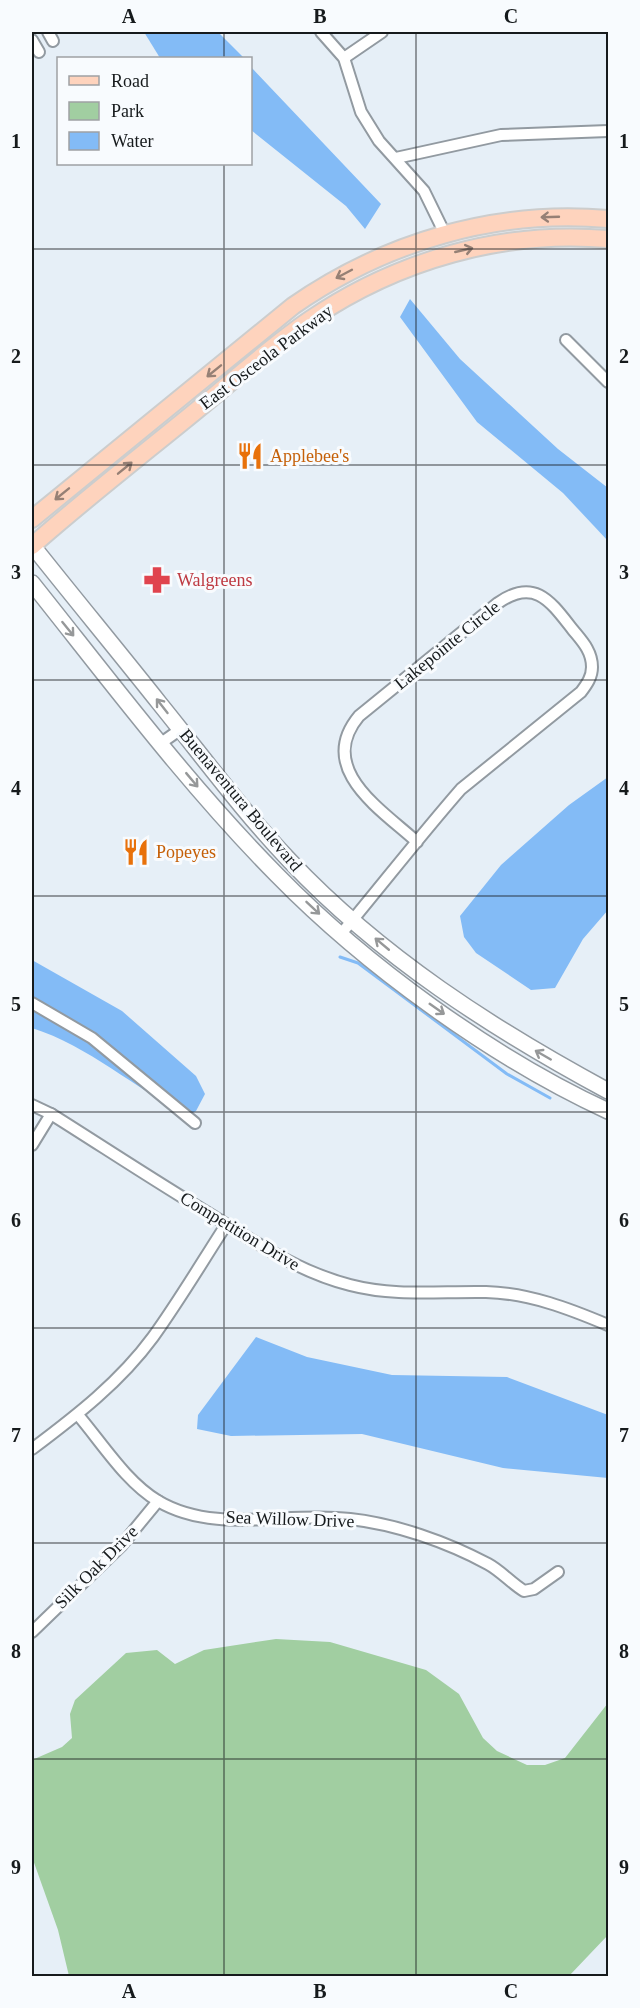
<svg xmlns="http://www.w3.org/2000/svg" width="640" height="2008" viewBox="0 0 640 2008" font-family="Georgia,serif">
  <rect width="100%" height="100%" fill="#e6eff7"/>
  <polygon fill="#a1cea1" points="276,1639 330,1642 426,1670 459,1694 483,1738 497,1751 527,1765 545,1765 565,1758 608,1703 608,1935 569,1976 69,1976 58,1930 32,1857 32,1760 62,1747 72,1738 70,1714 75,1700 126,1653 157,1650 175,1664 204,1650"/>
  <g fill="#83bbf6">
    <polygon points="144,32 218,32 244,58 160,58"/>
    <polygon points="250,66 381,204 365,229 346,206 251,130"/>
    <polygon points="410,299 460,359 558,449 608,488 608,541 563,493 477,422 400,317"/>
    <polygon points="608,777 608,910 583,939 555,988 531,990 476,953 464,937 460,916 501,865 569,805"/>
    <path d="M32,960l90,51 74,65 9,18 -9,17 -8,4c-53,-26 -99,-69 -156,-87z"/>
    <polygon points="256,1337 307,1357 392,1375 507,1377 608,1415 608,1478 503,1468 362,1434 231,1436 197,1429 198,1415"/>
  </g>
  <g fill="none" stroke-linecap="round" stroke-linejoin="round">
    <polyline stroke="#83bbf6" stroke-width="3" points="340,957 358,963 507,1074 550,1098"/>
    <defs>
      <g id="minor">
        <polyline points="48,32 53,41"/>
        <polyline points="321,32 344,58 361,112 379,141 424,191 445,234"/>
        <polyline points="32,40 39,52"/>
        <polyline points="344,58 382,32"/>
        <polyline points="396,158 501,135 608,131"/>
        <polyline points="566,340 608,382"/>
        <polyline points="161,743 181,729"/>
        <path d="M341,934c40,-48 79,-98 120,-145l120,-97c6,-8 11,-15 11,-25 0,-16 -10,-26 -19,-37 -22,-28 -38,-53 -75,-27l-139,113c-44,53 23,94 58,126"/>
        <polyline points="32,1003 92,1038 195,1123"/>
        <path d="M32,1105l19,9c54,34 107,69 162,102 45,28 86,56 137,69 46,12 90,6 136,7 43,1 84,17 122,33"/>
        <polyline points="32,1145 51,1114"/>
        <path d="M78,1415c24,28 48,67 80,86 57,34 130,10 192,18 46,5 97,23 138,45 13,7 23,19 36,27l10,-2 24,-17"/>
        <path d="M32,1449c44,-33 88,-67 121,-112 26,-36 49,-75 73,-112"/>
        <polyline points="32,1632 121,1546 158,1501"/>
      </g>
      <g id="secondary">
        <path d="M32,545c42,53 86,106 128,159 43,53 83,108 130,157 91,96 203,168 318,230"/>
        <path d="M32,583c79,99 156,202 245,292 89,91 216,183 331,236"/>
      </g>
      <g id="primary">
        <path d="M32,519l261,-213c92,-64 203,-97 315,-87"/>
        <path d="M32,546c53,-47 110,-91 165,-136 37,-30 74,-64 114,-91 87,-59 192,-89 297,-80"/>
      </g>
    </defs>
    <use href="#minor" stroke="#929aa1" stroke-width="14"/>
    <use href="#secondary" stroke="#929aa1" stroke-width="18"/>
    <use href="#primary" stroke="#cccdcd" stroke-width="20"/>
    <use href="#minor" stroke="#fff" stroke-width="10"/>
    <use href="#secondary" stroke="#fff" stroke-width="15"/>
    <use href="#primary" stroke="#fed3bd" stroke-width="16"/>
  </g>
  <defs><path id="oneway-shaft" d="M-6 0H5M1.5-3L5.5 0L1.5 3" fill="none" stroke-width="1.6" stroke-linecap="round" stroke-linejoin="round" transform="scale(1.5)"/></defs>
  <g stroke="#968075">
    <use href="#oneway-shaft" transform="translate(550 217) rotate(178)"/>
    <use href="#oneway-shaft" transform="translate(464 250) rotate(-13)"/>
    <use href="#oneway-shaft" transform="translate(344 274) rotate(152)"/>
    <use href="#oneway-shaft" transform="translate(214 371) rotate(141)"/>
    <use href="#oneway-shaft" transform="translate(125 468) rotate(-39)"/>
    <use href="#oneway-shaft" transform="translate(62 494) rotate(141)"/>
  </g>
  <g stroke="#969899">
    <use href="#oneway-shaft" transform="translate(68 629) rotate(51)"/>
    <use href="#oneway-shaft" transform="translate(162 706) rotate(-128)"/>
    <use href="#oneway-shaft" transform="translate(192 780) rotate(50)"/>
    <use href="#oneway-shaft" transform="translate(313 908) rotate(43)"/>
    <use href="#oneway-shaft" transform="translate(382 944) rotate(-140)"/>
    <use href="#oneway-shaft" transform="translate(437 1009) rotate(35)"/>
    <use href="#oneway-shaft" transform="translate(543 1055) rotate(-150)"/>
  </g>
  <path fill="none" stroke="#161a1c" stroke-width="1.5" stroke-opacity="0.55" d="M224,32v26M416,32v1944M224,164v1812M32,249h576M32,465h576M32,680h576M32,896h576M32,1112h576M32,1328h576M32,1543h576M32,1759h576"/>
  <defs>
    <symbol id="restaurant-bare" viewBox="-9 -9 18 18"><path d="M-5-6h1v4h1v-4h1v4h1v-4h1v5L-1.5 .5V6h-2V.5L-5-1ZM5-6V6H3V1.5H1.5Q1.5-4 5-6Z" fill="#e8710a" stroke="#f8fbfe" stroke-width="2.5" paint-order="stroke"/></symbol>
    <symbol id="pharmacy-bare" viewBox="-9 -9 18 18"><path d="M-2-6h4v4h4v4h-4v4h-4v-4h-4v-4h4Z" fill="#e0444e" stroke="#f8fbfe" stroke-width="2.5" paint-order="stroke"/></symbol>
  </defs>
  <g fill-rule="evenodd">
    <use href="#restaurant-bare" x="231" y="437" width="38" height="38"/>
    <use href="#pharmacy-bare" x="138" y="561" width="38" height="38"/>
    <use href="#restaurant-bare" x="117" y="833" width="38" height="38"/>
  </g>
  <g text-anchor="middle" stroke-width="6" stroke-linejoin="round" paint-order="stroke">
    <g font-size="18" fill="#161a1c" stroke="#f8fbfe">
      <text transform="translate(266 357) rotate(-37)" y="6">East Osceola Parkway</text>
      <text transform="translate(447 645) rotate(-39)" y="6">Lakepointe Circle</text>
      <text transform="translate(241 800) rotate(50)" y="6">Buenaventura Boulevard</text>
      <text transform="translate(240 1231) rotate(31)" y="6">Competition Drive</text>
      <text transform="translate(290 1519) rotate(2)" y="6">Sea Willow Drive</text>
      <text transform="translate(96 1567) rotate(-45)" y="6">Silk Oak Drive</text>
    </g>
    <g font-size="18" fill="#c56008" stroke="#f8fbfe" text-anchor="start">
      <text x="270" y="462">Applebee's</text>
      <text x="156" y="858">Popeyes</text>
    </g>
    <g font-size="18" fill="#be3a42" stroke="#f8fbfe" text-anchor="start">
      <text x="177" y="586">Walgreens</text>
    </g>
  </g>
  <rect width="640" height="2008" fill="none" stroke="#f8fbfe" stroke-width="66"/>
  <rect x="57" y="57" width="195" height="108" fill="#f8fbfe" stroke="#9ea1a4" stroke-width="1.5"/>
  <rect x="69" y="76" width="30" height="9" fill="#fed3bd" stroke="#9ea1a4" stroke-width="1.5"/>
  <text x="111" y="87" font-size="18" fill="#161a1c">Road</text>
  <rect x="69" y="102" width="30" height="18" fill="#a1cea1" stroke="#9ea1a4" stroke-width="1.5"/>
  <text x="111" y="117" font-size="18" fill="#161a1c">Park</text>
  <rect x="69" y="132" width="30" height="18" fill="#83bbf6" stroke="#9ea1a4" stroke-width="1.5"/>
  <text x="111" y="147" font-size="18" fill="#161a1c">Water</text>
  <rect x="33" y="33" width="574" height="1942" fill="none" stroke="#161a1c" stroke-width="2"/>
  <g font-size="20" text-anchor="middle" font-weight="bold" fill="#161a1c">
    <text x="129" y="23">A</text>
    <text x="320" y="23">B</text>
    <text x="511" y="23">C</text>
    <text x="16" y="148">1</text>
    <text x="624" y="148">1</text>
    <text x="16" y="363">2</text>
    <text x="624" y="363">2</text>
    <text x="16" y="579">3</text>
    <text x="624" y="579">3</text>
    <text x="16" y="795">4</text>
    <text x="624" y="795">4</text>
    <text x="16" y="1011">5</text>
    <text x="624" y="1011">5</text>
    <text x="16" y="1227">6</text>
    <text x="624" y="1227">6</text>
    <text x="16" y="1442">7</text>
    <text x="624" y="1442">7</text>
    <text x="16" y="1658">8</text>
    <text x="624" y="1658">8</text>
    <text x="16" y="1874">9</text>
    <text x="624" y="1874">9</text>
    <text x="129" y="1998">A</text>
    <text x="320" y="1998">B</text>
    <text x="511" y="1998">C</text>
  </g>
</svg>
